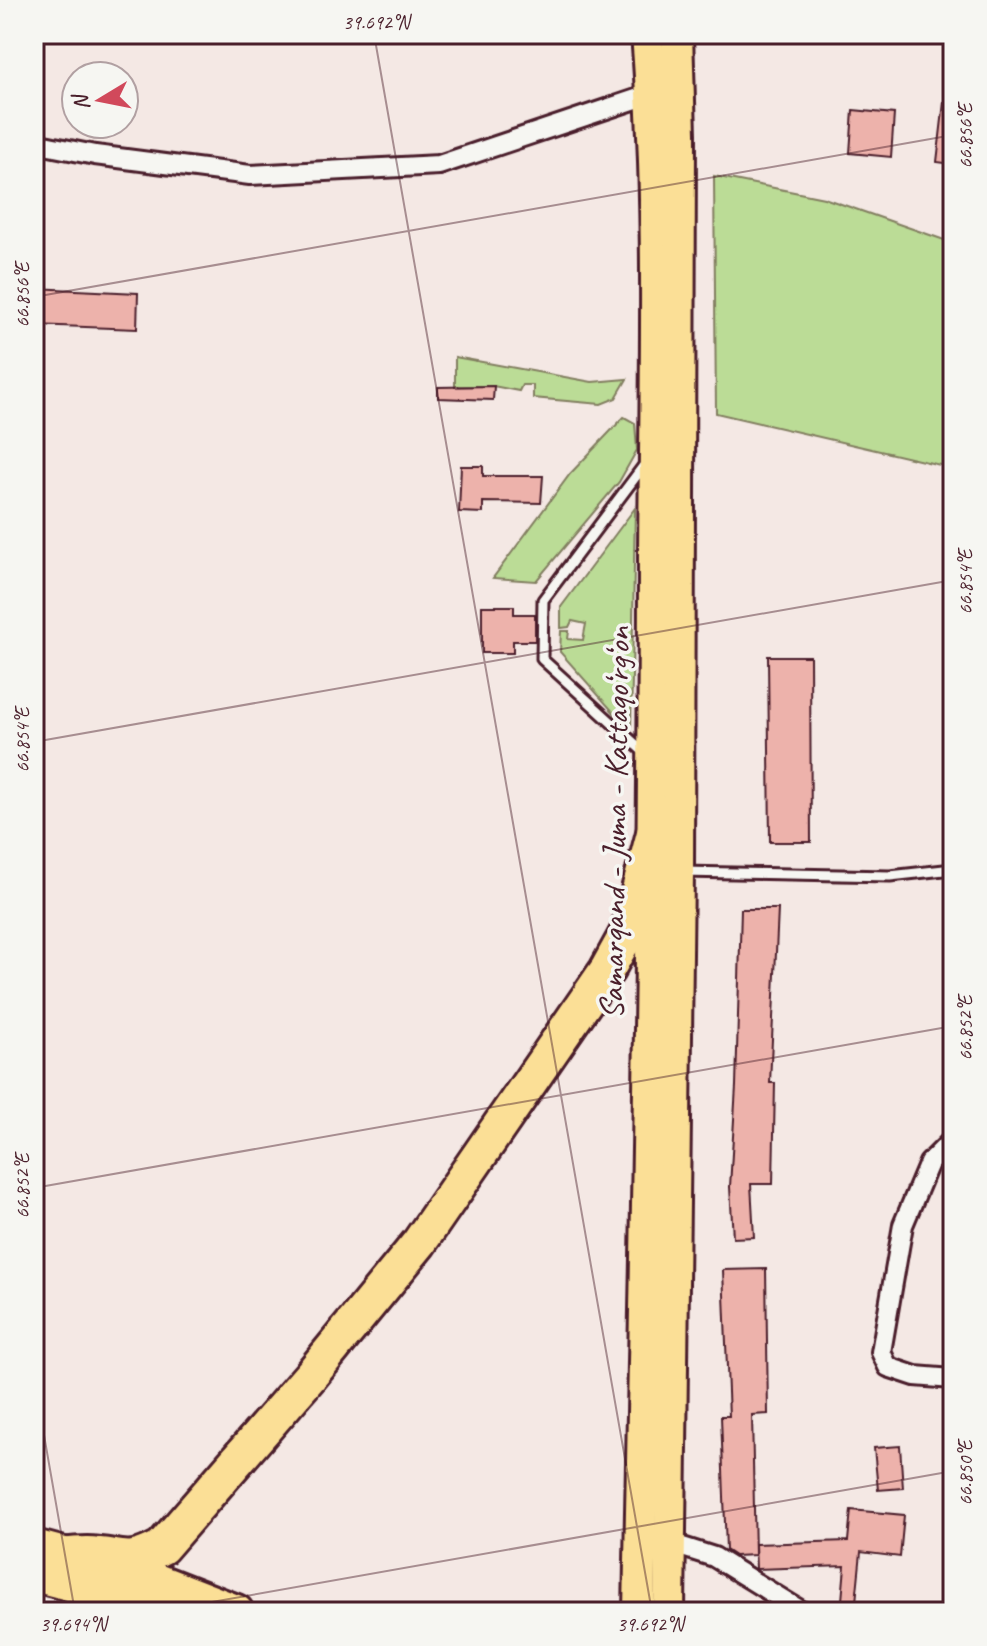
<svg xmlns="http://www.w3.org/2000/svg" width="987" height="1646" viewBox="0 0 987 1646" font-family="Caveat,sans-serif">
  <rect width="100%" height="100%" fill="#f4e8e4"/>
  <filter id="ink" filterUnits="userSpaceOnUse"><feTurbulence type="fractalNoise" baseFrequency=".0125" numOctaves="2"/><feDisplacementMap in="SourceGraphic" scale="16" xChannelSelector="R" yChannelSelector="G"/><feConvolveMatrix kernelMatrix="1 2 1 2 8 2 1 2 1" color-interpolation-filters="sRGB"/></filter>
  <g filter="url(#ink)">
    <g fill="#bbdc96" stroke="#827e60" stroke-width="2">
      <polygon points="714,176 824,198 953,243 953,468 716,413"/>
      <polygon points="455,357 592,382 627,379 616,398 601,404 533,398 533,385 522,385 519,391 493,386 455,386"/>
      <polygon points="624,417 635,423 637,450 619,482 536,581 493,578 570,474"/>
      <polygon points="635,508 631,732 560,652 561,631 569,631 568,639 583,640 586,624 572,621 569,627 561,628 561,607"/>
    </g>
    <g fill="#edb2ab" stroke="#4a1f2b" stroke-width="2">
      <polygon points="944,102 953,102 953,164 937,162"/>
      <polygon points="853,110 894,114 891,157 850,153"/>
      <polygon points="34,288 138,293 137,329 34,325"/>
      <polygon points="494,386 493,400 438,398 438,387"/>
      <polygon points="461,466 483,466 483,476 543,476 541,503 483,502 483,513 459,512"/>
      <polygon points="482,606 514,606 514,614 535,614 535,641 513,641 513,653 482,653"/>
      <polygon points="768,656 810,656 811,842 770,842"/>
      <polygon points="741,909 778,909 770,1083 775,1083 773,1184 751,1184 754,1237 733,1238 730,1187 736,1086"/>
      <polygon points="766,1269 768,1414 752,1415 755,1555 735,1556 726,1550 721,1416 729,1416 723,1270"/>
      <polygon points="900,1446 903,1488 878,1490 874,1448"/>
      <polygon points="851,1510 904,1515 900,1557 861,1552 855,1612 841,1612 845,1566 756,1569 755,1544 848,1541"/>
    </g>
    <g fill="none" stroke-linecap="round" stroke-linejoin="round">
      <defs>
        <g id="lane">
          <polyline points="645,464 543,600 542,659 646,754"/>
          <polyline points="682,872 890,876 953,869"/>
        </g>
        <g id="street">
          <polyline points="34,143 95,155 250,175 439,165 651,94"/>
          <polyline points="953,1139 929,1163 903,1225 881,1352 888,1367 915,1376 953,1379"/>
          <polyline points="670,1543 714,1557 803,1612"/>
        </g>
        <g id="primary">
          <path d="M639,1612c7,-352 15,-703 15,-1055 1,-174 7,-349 -7,-523"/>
          <polyline points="669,1612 678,872 680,134 677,34"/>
        </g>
        <g id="highway">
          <polyline points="34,1547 146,1577 236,1612"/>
          <path d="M61,1556c8,-1 18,-2 26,-2 36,1 38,13 75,-7l149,-172 108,-132 188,-273 21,-38 26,-99"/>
          <polyline points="34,1574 108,1593 166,1612"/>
        </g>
      </defs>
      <use href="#lane" stroke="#4a1f2b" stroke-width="15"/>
      <use href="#street" stroke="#4a1f2b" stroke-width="24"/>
      <use href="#primary" stroke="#4a1f2b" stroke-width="36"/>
      <use href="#highway" stroke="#4a1f2b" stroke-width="40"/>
      <use href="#lane" stroke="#f6f6f2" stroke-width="9"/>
      <use href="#street" stroke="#f6f6f2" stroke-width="18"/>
      <use href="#primary" stroke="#fbdf96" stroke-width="30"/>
      <use href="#highway" stroke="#fbdf96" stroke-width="34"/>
    </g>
  </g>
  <path fill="none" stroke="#4a1f2b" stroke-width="2" stroke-opacity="0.45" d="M374,34l278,1578M950,34l3,14M34,297l919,-162M34,742l919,-162M34,1188l919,-162M34,1378l41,234M155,1612l798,-141"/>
  <g text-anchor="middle" stroke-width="7" stroke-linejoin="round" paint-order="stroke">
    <g font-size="34" fill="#4a1f2b" stroke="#f6f6f2">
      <text transform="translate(614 823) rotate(-89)" y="12">Samarqand - Juma - Kattaqo‘rg‘on</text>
    </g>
  </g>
  <rect width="987" height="1646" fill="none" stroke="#f6f6f2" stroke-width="88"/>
  <g transform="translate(100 100) rotate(260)"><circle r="38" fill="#f6f6f2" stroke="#b1a0a2" stroke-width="2"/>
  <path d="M0-6L14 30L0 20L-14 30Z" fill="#d1495b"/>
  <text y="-12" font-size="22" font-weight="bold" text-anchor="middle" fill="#4a1f2b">N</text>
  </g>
  <rect x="44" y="44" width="899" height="1558" fill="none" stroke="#4a1f2b" stroke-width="3"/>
  <g font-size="20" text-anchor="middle" fill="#4a1f2b">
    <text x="376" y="29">39.692°N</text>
    <text transform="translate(965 136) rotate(-90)" y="7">66.856°E</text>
    <text transform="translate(22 295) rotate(-90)" y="7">66.856°E</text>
    <text transform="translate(965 582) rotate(-90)" y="7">66.854°E</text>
    <text transform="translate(22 740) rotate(-90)" y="7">66.854°E</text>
    <text transform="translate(965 1028) rotate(-90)" y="7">66.852°E</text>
    <text transform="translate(22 1186) rotate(-90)" y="7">66.852°E</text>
    <text transform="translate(965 1473) rotate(-90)" y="7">66.850°E</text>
    <text x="73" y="1631">39.694°N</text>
    <text x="650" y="1631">39.692°N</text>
  </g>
</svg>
